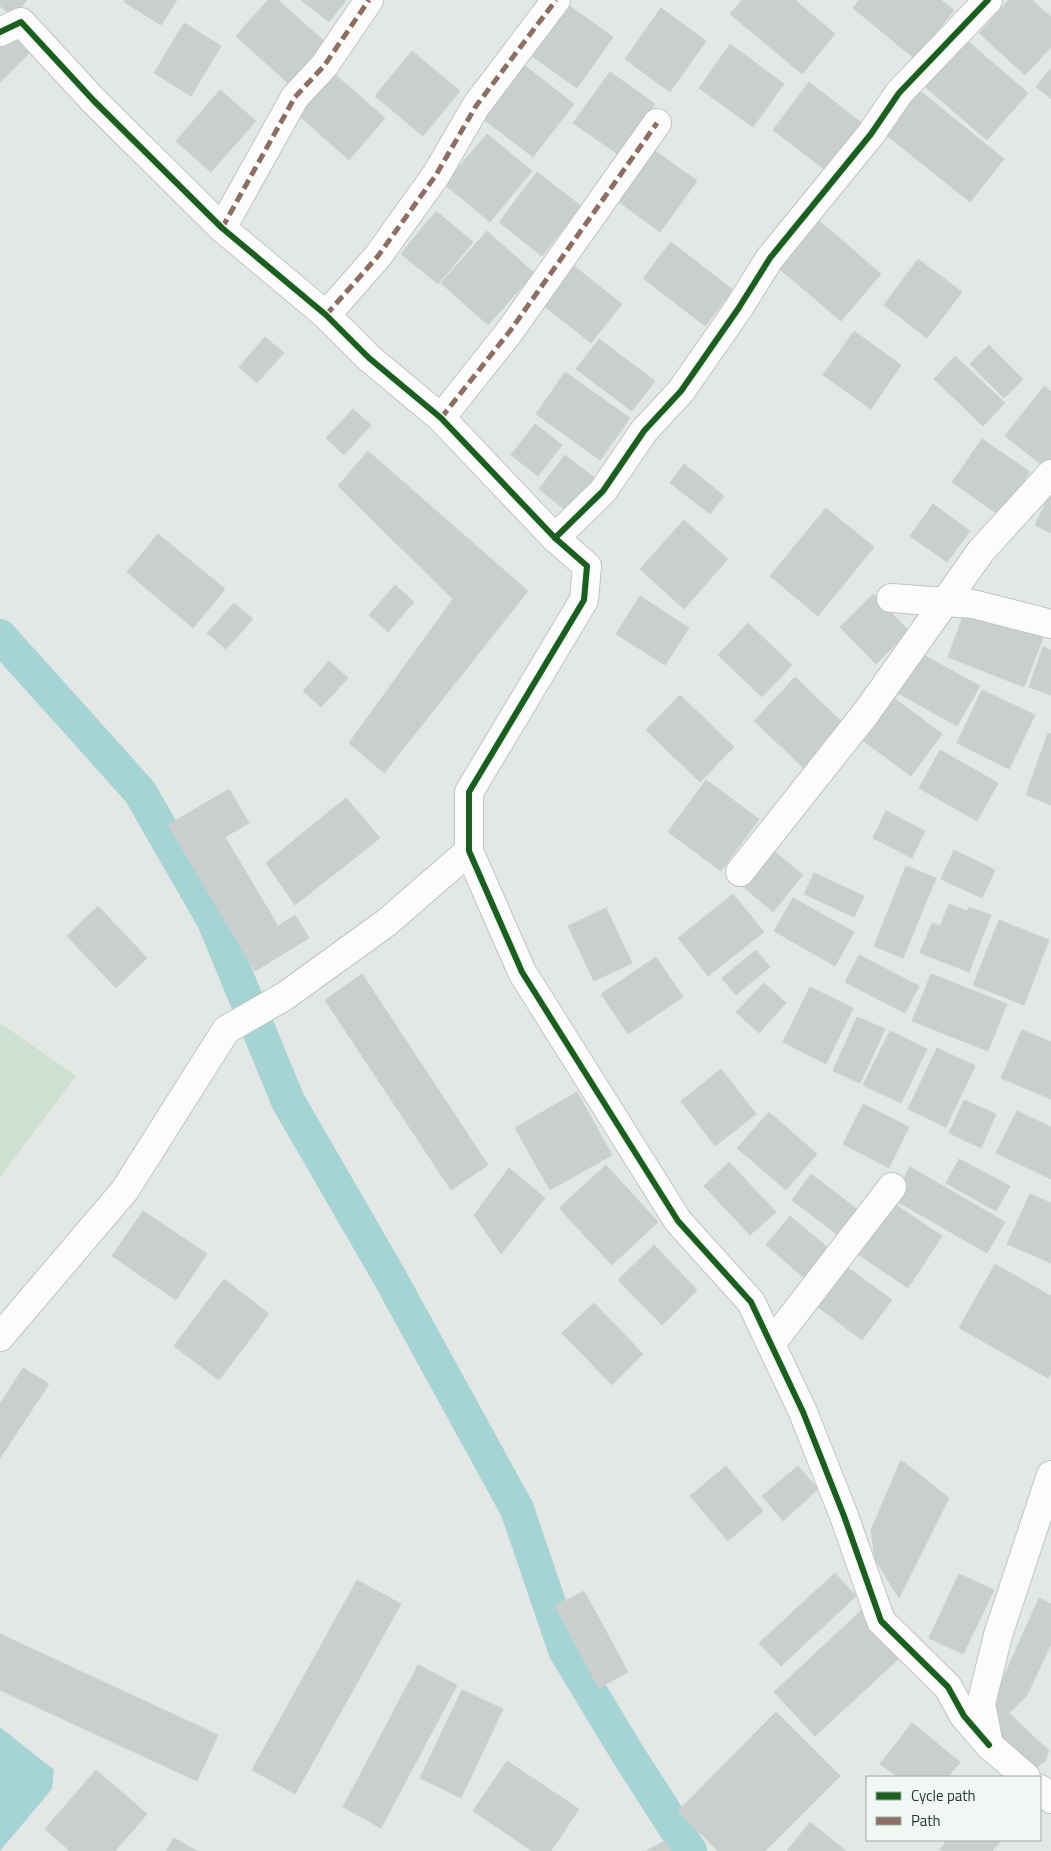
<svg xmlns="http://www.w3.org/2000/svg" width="1051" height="1851" viewBox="0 0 1051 1851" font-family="'Titillium Web',sans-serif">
  <rect width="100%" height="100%" fill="#e3e8e5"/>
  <polygon fill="#cde0d1" points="0,1023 76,1076 0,1177"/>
  <polygon fill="#a6d3d4" points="0,1727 54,1770 52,1789 0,1851"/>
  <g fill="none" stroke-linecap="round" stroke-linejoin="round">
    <polyline stroke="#a6d3d4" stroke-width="34" points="0,636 140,792 214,921 288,1101 389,1276 517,1509 565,1650 629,1756 690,1851"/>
  </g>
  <g fill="#cacfcd" stroke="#ccd1ce">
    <polygon points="0,0 27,0 14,17 0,6"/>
    <polygon points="125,0 177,0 161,25 124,2"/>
    <polygon points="268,0 278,0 326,43 290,85 236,36"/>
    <polygon points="301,0 346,0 329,22"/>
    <polygon points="742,0 795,0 835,34 802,74 730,14"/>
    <polygon points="859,0 941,0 954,10 915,59 853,8"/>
    <polygon points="1009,0 1032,0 1051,17 1051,47 1025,75 979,33"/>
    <polygon points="568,5 613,37 577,88 532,56"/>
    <polygon points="661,8 706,41 670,92 625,59"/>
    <polygon points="184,23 221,46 191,96 154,73"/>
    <polygon points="9,28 32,50 0,82 0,37"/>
    <polygon points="963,37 1028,93 987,140 922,84"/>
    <polygon points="730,44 784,84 753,127 699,88"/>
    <polygon points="412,51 460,91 423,136 375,96"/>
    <polygon points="524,65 574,104 533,157 482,118"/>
    <polygon points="1051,68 1051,99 1036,87"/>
    <polygon points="331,71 385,118 349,160 295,112"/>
    <polygon points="610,72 655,104 619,155 573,123"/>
    <polygon points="809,82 864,125 828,172 773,130"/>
    <polygon points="915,87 1004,159 970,202 880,130"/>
    <polygon points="220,90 256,121 211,172 176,141"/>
    <polygon points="487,134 532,171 490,222 444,184"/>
    <polygon points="651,148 697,181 660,232 615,199"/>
    <polygon points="537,172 581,206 542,256 499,222"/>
    <polygon points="436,211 473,242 438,284 401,254"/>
    <polygon points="816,218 881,274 841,321 775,265"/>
    <polygon points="487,231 534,273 488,325 441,283"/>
    <polygon points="671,242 733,290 705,326 643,278"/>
    <polygon points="918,259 962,292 927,338 884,305"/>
    <polygon points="574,266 622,304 591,343 543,305"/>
    <polygon points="854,331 901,365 871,409 823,375"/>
    <polygon points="265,337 284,353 257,383 239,367"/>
    <polygon points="599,339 655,381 632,411 576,369"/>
    <polygon points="989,345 1023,379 1004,398 970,364"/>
    <polygon points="955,356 1005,403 983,426 934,379"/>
    <polygon points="565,372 630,418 600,460 536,414"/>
    <polygon points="1044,386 1051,392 1051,464 1047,469 1005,436"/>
    <polygon points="353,409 371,425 344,455 326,438"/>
    <polygon points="535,424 562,445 538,476 511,455"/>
    <polygon points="982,439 1030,472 1000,516 952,482"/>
    <polygon points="368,451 528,591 384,773 349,743 453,599 338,486"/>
    <polygon points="565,455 596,479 569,513 539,489"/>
    <polygon points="684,464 724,496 710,514 670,483"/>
    <polygon points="1051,492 1051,533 1035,525"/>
    <polygon points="933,504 970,531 947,562 910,536"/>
    <polygon points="826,508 874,547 818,616 770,576"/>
    <polygon points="684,520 728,559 684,609 640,569"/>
    <polygon points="158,534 225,589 193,628 127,572"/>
    <polygon points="395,585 414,602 388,632 369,615"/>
    <polygon points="873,594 909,631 876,664 840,627"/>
    <polygon points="640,596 689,628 665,665 616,634"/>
    <polygon points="234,603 253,619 226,649 207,633"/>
    <polygon points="966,608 1043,638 1024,687 948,657"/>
    <polygon points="748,623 792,665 762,697 718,655"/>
    <polygon points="1043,647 1051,650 1051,695 1029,687"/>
    <polygon points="918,652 980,686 957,726 896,692"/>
    <polygon points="329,661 348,678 321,707 303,691"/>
    <polygon points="795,677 848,728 807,771 754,721"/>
    <polygon points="982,690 1035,715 1009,769 957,743"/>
    <polygon points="680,695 734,747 700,782 646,730"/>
    <polygon points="890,695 942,734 911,776 858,737"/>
    <polygon points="1048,733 1051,734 1051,805 1026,795"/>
    <polygon points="940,750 998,783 977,821 919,788"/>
    <polygon points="706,780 759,819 721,871 668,832"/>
    <polygon points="229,789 249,823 225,837 278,926 295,915 309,938 255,971 168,825"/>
    <polygon points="346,798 380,838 295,905 266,863"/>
    <polygon points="886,811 925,831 912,858 873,838"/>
    <polygon points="770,848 803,875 773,912 741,885"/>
    <polygon points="954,850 995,870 982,898 941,879"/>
    <polygon points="906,866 936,878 903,958 874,946"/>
    <polygon points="814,873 864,896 854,917 804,894"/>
    <polygon points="733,894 764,932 708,976 678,938"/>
    <polygon points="793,898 854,932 835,966 774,931"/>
    <polygon points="949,904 967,911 969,907 991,915 969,972 920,953 932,923 940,926"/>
    <polygon points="98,906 147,958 116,988 67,936"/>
    <polygon points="606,908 632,963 594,981 568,926"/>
    <polygon points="999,920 1049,940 1024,1005 973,985"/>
    <polygon points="756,950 770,967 736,995 722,978"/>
    <polygon points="859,955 919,986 905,1013 845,982"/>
    <polygon points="656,957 683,997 628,1034 601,994"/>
    <polygon points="362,974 488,1165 451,1190 325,1000"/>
    <polygon points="931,974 1007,1004 988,1051 912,1021"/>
    <polygon points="764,983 786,1003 759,1033 736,1012"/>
    <polygon points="810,987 853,1008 826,1064 783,1042"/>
    <polygon points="857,1017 885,1029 860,1083 833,1071"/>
    <polygon points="1022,1030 1051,1042 1051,1099 1001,1078"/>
    <polygon points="890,1031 927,1049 901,1103 863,1085"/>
    <polygon points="937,1048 975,1066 946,1127 908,1109"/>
    <polygon points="721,1069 756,1114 715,1146 681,1101"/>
    <polygon points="577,1092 612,1155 550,1190 515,1128"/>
    <polygon points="964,1100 996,1114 981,1148 949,1133"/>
    <polygon points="863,1104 909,1127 889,1168 843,1144"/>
    <polygon points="1017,1111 1051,1127 1051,1179 996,1153"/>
    <polygon points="769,1112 817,1154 786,1190 737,1148"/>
    <polygon points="959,1159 1010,1186 996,1211 946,1183"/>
    <polygon points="729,1162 776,1212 750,1235 704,1186"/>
    <polygon points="606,1165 658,1222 612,1265 559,1208"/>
    <polygon points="910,1167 1005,1222 987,1253 893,1199"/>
    <polygon points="509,1168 545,1198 501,1254 474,1215"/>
    <polygon points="811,1174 858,1210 839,1236 792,1200"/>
    <polygon points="1030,1194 1051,1203 1051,1263 1007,1244"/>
    <polygon points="890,1201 942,1236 908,1288 856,1253"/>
    <polygon points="143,1211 207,1254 176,1300 112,1256"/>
    <polygon points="790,1216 834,1253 809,1282 766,1245"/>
    <polygon points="654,1245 697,1290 662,1325 618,1280"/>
    <polygon points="995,1264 1051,1296 1051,1373 1048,1378 959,1328"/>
    <polygon points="844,1265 892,1300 862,1340 814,1304"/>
    <polygon points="224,1279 269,1314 219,1380 174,1346"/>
    <polygon points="594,1303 643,1354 612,1385 562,1333"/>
    <polygon points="23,1368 49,1384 0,1458 0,1404"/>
    <polygon points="901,1460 949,1498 899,1598 875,1559 871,1530"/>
    <polygon points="726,1466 763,1511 728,1541 690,1496"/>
    <polygon points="798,1466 818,1489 783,1521 762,1496"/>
    <polygon points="835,1573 856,1596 781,1666 759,1643"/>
    <polygon points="959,1574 994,1590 963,1654 929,1638"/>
    <polygon points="357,1580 401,1604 295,1794 252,1770"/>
    <polygon points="584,1591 628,1672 599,1688 555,1606"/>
    <polygon points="1039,1598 1051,1604 1051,1644 1027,1695 1001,1683"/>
    <polygon points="865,1607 906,1652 815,1736 774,1692"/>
    <polygon points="0,1634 218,1735 197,1781 0,1690"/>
    <polygon points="418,1665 457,1685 381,1828 343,1807"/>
    <polygon points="1001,1683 1027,1695 1009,1713 1049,1751 1045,1761 1031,1772 1004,1749 988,1698"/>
    <polygon points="462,1690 503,1709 461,1798 420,1778"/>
    <polygon points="776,1712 840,1776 765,1851 718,1851 678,1811"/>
    <polygon points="912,1723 960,1762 948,1777 898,1777 880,1764"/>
    <polygon points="507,1761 579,1809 551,1851 532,1851 473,1811"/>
    <polygon points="96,1770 147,1814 115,1851 70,1851 45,1829"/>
    <polygon points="810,1822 846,1851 787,1851"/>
    <polygon points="174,1838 197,1851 166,1851"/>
    <polygon points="947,1840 1001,1840 992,1851 943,1851 940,1849"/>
    <polygon points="665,1841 671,1851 646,1851"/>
  </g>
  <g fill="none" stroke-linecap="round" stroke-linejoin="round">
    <defs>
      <g id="minor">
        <polyline points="0,32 21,22 94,101 222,228 326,315 369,358 441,418 555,538 587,566 584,600 469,792 469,851 522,972 678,1221 751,1302 803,1412 844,1516 881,1621 948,1687 964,1716 989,1745"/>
        <polyline points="222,228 295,97 324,66 369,0"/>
        <polyline points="326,315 378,256 436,175 476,106 556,0"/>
        <polyline points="441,418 510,331 657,123"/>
        <polyline points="555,538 603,491 644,431 681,391 738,309 770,258 871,134 899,93 988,0"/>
        <polyline points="891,598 973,604 1051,624"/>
        <polyline points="740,872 866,713 981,551 1051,474"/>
        <polyline points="0,1337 125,1190 226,1030 285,996 386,923 469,851"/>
        <polyline points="771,1344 892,1187"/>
        <polyline points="1026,1777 989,1745 981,1704 998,1635 1051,1475"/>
        <polyline points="1040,1789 1051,1799"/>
      </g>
    </defs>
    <use href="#minor" stroke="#c0c5c2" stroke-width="30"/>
    <use href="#minor" stroke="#fbfcfb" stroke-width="28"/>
    <g stroke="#8d6e63" stroke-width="5" stroke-dasharray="10 5" stroke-linecap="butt">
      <polyline points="222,228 295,97 324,66 369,0"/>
      <polyline points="326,315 378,256 436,175 476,106 556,0"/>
      <polyline points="441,418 510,331 657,123"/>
    </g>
    <defs>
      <g id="cycleway">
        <polyline points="0,32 21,22 94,101 222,228 326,315 369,358 441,418 555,538 587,566 584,600 469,792 469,851 522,972 678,1221 751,1302 803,1412 844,1516 881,1621 948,1687 964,1716 989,1745"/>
        <polyline points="555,538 603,491 644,431 681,391 738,309 770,258 871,134 899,93 988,0"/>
      </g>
    </defs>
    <use href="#cycleway" stroke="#f1f7f3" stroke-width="9"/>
    <use href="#cycleway" stroke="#1b5e20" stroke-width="6"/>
  </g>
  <rect x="866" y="1776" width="175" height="65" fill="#f1f7f3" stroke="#9faba5"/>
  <rect x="876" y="1792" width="25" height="8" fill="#1b5e20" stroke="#9faba5"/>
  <text x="911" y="1801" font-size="15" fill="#233a31">Cycle path</text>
  <rect x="876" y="1817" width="25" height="8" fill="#8d6e63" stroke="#9faba5"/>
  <text x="911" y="1826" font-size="15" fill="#233a31">Path</text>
</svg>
